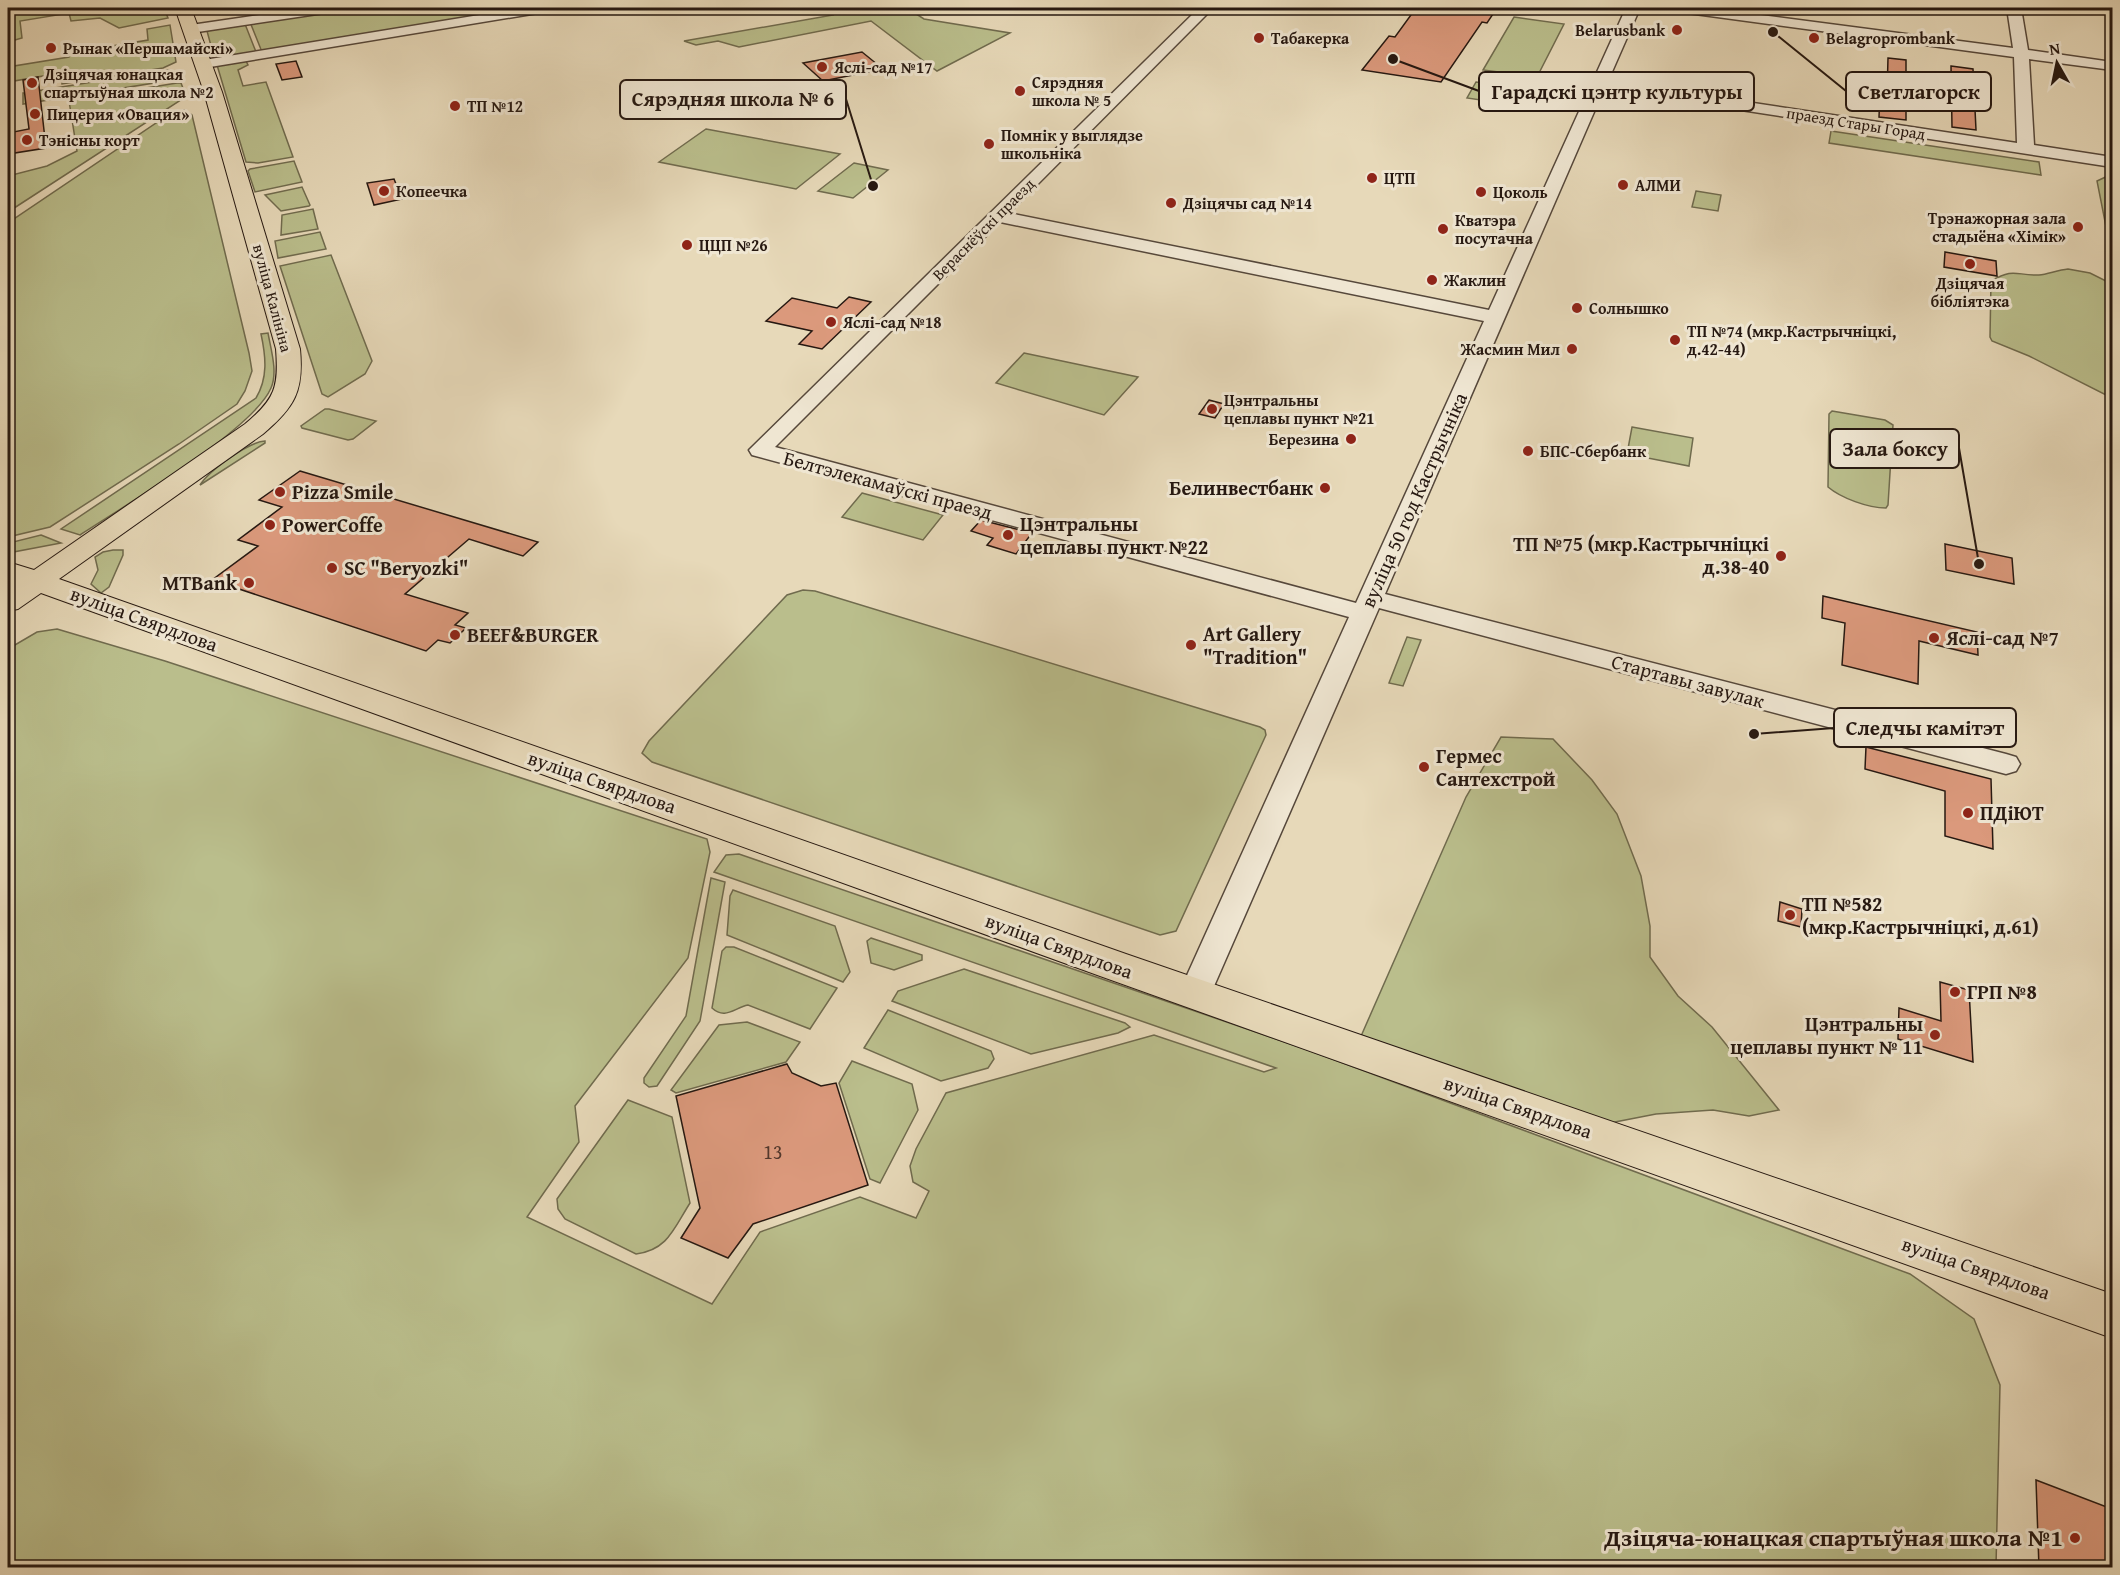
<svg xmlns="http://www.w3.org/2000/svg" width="2120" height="1575" viewBox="0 0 2120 1575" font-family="'Gentium Book Plus',serif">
  <rect width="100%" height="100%" fill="#e7d9b9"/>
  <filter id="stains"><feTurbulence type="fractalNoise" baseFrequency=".00333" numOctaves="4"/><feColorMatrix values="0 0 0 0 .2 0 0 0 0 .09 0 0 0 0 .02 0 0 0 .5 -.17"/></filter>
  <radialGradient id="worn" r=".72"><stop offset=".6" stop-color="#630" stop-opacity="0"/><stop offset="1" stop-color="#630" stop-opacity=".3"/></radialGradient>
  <g fill="#babe8c" stroke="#706b4e" stroke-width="1.5">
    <polygon points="8,8 164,8 168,18 119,28 100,18 71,21 69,13 20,21 22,38 8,42"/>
    <polygon points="340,8 531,8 262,52 250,22"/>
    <polygon points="828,8 907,8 924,19 1010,33 937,71 871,21 739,47 718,41 696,45 684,41 833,15"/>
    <polygon points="1514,17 1564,24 1537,77 1483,70"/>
    <polygon points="245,24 256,52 220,59 214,57 207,31 217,27"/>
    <polygon points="170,25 176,62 163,68 62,84 61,73 8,82 8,67 69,57 70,53 148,40 147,29"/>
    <polygon points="236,61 246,61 248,65 238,70 243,86 266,82 293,157 258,163 246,162 217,65"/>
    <polygon points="167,70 180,73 179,79 23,104 23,93 24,93"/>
    <polygon points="1476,82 1530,90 1521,106 1467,98"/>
    <polygon points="177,83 181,83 186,96 184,98 8,212 8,176 47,166 77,151 69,101 71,100"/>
    <polygon points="184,110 192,115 249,353 252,371 245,391 237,404 179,444 50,527 8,537 8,223 171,113"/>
    <polygon points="706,129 840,154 796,189 659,162"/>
    <polygon points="1831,131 2039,162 2041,175 1829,143"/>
    <polygon points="294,161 302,182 255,192 248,171 250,169"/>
    <polygon points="854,163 888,170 853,198 818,191"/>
    <polygon points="2112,174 2112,257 2097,181"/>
    <polygon points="302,187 310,205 309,206 281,211 265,195"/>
    <polygon points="1696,191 1721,195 1718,211 1692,207"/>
    <polygon points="313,209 318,229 281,235 282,215"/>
    <polygon points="320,232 326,249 278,258 275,241"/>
    <polygon points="331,255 372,361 365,374 328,397 322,394 280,266"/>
    <path d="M2068,269l22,4 22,11v114l-83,-42 -37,-15 -2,-4 1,-56c24,-14 25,-5 48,-6 9,-1 19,-5 29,-6z"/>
    <path d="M268,333c3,17 10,39 3,55 -18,42 -147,118 -191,147l-19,-6 195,-131c12,-20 10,-41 5,-64z"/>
    <polygon points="1024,353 1138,377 1104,415 996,383"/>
    <polygon points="325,409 329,409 376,421 353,439 348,440 302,428 301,426"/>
    <path d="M1832,411l53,9 8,5 -5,80 -2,3c-18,0 -45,-10 -58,-21l1,-73z"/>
    <polygon points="1632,427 1693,438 1689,466 1627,454"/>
    <path d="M265,441v2l-65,42c9,-14 48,-43 65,-44z"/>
    <polygon points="862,493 943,515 923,540 842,517"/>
    <polygon points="41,535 61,543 8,553 9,543"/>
    <polygon points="113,550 123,550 123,555 109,587 101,593 91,584 98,570 95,557 103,552"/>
    <polygon points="803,590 815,591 1260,727 1265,730 1266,735 1176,931 1160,935 652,762 642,753 649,741 787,595"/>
    <polygon points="57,629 165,661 707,839 710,852 688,958 575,1106 579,1142 527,1217 712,1304 760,1232 860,1197 916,1218 929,1191 913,1182 910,1166 916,1149 946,1093 1154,1035 1264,1072 1276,1068 714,872 726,855 739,854 1308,1050 1910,1274 1974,1319 2000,1385 1996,1567 8,1567 8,649 37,632"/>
    <polygon points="1407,637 1421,640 1403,686 1389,683"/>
    <polygon points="1501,737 1553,739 1592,780 1617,814 1641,876 1650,926 1650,957 1678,996 1712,1027 1779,1110 1749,1116 1713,1110 1656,1114 1615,1122 1601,1132 1358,1043 1466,797"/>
    <polygon points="711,878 725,882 700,1021 657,1086 649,1087 644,1083 644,1078 686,1016"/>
    <polygon points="733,890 835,926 850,972 843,982 727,935 730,896"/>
    <polygon points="871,938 922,955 922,960 894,970 871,963 867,941"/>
    <path d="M726,947h8l103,41 -27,41 -62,-24c-14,3 -23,15 -36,3l10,-57z"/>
    <polygon points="964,969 1125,1023 1130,1027 1118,1033 1031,1054 892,1001 898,991"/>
    <polygon points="888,1010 991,1051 994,1059 988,1068 941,1081 864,1048"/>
    <polygon points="747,1022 800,1042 786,1062 676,1093 671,1090 719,1025"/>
    <polygon points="852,1061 912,1084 918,1110 880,1183 870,1179 839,1083"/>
    <path d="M628,1100l44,17 18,86c-16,25 -22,47 -54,51l-71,-35 -7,-10 -1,-10z"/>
  </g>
  <g fill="#db997c" stroke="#261811" stroke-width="1.5">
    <polygon points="1416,8 1497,8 1487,23 1482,22 1441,82 1362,70 1389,36 1395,37"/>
    <polygon points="862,52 883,69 823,81 803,63"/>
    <polygon points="1888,58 1906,60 1906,120 1879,117 1880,94 1887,96"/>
    <polygon points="296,61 302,77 282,80 276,64"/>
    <polygon points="1951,66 1973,69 1976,130 1952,127"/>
    <polygon points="38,77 46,148 8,154 8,133 29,129 23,80"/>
    <polygon points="394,179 402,199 374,205 367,183"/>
    <polygon points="1945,252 1996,261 1997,276 1944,267"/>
    <polygon points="849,297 871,302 822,349 799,344 812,331 766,321 792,298 837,308"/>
    <polygon points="1209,400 1224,404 1215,418 1199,414"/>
    <polygon points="300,471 538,542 523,556 469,539 405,594 468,613 455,625 466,628 450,643 438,640 426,651 212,580 258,546 238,540 282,507 259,500"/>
    <polygon points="981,520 1032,533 1016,554 987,545 993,538 971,531"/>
    <polygon points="1945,544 2012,558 2014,584 1946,570"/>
    <polygon points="1823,596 1977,632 1978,655 1919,641 1918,684 1842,665 1845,623 1822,618"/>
    <polygon points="1866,747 1991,779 1993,849 1945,836 1945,791 1865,769"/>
    <polygon points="1780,902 1802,909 1801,927 1778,921"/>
    <polygon points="1940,982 1969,990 1973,1062 1898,1039 1899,1008 1941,1021"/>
    <polygon points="787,1064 792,1073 821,1086 836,1083 868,1185 753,1224 728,1258 681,1238 700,1208 676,1096"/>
    <polygon points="2036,1480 2112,1509 2112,1568 2039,1568"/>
  </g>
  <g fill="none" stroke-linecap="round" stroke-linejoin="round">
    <defs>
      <g id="minor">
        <polygon points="307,8 338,8 331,12 191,33 184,29 191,25"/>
        <polygon points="522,8 551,8 544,12 204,68 197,64 204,60"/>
        <path d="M1199,8h14l-204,205 480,97 137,-302h14l-32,73 409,62 -3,-86 -334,-45 -7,-4h34l306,40 -6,-40h14l7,42 84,12v8l-83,-11 5,86 78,12v10l-508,-78 -219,505 621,160 10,3 4,7 -4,7 -10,3 -627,-166 -168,385 -5,10 -11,3 -11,-3 -5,-10 170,-376 -597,-162 -3,-5zM1000,222l484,99 -128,282 -581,-156z"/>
      </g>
      <path id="major" d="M175,8h16l31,84 78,257c4,42 -5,58 -37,85l-204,145 1067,375 986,340v44l-1012,-362 -1059,-383 -23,16 -10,2v-22l7,-6 -7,-2v-19l26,8 211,-146c30,-25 34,-37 31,-75l-72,-257z"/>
    </defs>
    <use href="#minor" stroke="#56483b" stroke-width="3"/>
    <use href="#major" stroke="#261811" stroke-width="2"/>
    <use href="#minor" fill="#efe6d2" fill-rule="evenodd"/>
    <use href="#major" fill="#e7d9b9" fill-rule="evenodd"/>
  </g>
  <g fill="#8f2418" stroke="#efe6d2" stroke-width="2">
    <circle cx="1677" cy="30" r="6"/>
    <circle cx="1259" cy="38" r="6"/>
    <circle cx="1814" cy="38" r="6"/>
    <circle cx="51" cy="48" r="6"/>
    <circle cx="822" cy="67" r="6"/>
    <circle cx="32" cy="83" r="6"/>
    <circle cx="1020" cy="91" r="6"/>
    <circle cx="455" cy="106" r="6"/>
    <circle cx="35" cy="114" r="6"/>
    <circle cx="27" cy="140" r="6"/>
    <circle cx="989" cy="144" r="6"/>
    <circle cx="1372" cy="178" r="6"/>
    <circle cx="1623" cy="185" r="6"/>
    <circle cx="384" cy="191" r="6"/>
    <circle cx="1481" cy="192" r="6"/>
    <circle cx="1171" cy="203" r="6"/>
    <circle cx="2078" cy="227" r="6"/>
    <circle cx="1443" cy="229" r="6"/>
    <circle cx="687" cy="245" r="6"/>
    <circle cx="1970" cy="264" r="6"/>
    <circle cx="1432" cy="280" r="6"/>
    <circle cx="1577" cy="308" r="6"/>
    <circle cx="831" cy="322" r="6"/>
    <circle cx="1675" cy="340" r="6"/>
    <circle cx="1572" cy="349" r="6"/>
    <circle cx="1212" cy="409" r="6"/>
    <circle cx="1351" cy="439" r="6"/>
    <circle cx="1528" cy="451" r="6"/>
    <circle cx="1325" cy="488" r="6"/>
    <circle cx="280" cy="492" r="6"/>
    <circle cx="270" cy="525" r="6"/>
    <circle cx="1008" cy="535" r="6"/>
    <circle cx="1781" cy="556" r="6"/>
    <circle cx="332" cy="568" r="6"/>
    <circle cx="249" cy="583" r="6"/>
    <circle cx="455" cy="635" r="6"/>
    <circle cx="1934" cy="638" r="6"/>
    <circle cx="1191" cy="645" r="6"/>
    <circle cx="1424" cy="767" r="6"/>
    <circle cx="1968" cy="813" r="6"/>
    <circle cx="1790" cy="915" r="6"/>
    <circle cx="1955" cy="992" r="6"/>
    <circle cx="1935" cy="1035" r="6"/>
    <circle cx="2075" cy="1538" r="6"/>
  </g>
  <g text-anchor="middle" stroke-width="6" stroke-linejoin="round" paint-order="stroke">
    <g font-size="16" font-weight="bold" fill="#261811" stroke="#efe6d2" text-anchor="start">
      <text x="1665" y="36" text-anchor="end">Belarusbank</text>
      <text x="1271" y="44">Табакерка</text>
      <text x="1826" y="44">Belagroprombank</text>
      <text x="63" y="54">Рынак «Першамайскі»</text>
      <text x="834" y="73">Яслі-сад №17</text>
      <text x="44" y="80">Дзіцячая юнацкая<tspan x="44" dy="18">спартыўная школа №2</tspan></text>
      <text x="1032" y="88">Сярэдняя<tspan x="1032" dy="18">школа № 5</tspan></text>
      <text x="467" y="112">ТП №12</text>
      <text x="47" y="120">Пицерия «Овация»</text>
      <text x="1001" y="141">Помнік у выглядзе<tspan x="1001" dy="18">школьніка</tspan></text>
      <text x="39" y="146">Тэнісны корт</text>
      <text x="1384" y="184">ЦТП</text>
      <text x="1635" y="191">АЛМИ</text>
      <text x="396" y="197">Копеечка</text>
      <text x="1493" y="198">Цоколь</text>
      <text x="1183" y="209">Дзіцячы сад №14</text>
      <text x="2066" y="224" text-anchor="end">Трэнажорная зала<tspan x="2066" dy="18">стадыёна «Хімік»</tspan></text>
      <text x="1455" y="226">Кватэра<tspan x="1455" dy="18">посутачна</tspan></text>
      <text x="699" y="251">ЦЦП №26</text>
      <text x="1444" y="286">Жаклин</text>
      <text x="1970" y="289" text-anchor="middle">Дзіцячая<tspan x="1970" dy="18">бібліятэка</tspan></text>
      <text x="1589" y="314">Солнышко</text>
      <text x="843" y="328">Яслі-сад №18</text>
      <text x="1687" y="337">ТП №74 (мкр.Кастрычніцкі,<tspan x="1687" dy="18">д.42-44)</tspan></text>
      <text x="1560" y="355" text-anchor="end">Жасмин Мил</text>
      <text x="1224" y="406">Цэнтральны<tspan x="1224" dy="18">цеплавы пункт №21</tspan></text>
      <text x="1339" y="445" text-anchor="end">Березина</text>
      <text x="1540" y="457">БПС-Сбербанк</text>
    </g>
    <g font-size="16" fill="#261811" stroke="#efe6d2">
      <text transform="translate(1856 123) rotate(9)" y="6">праезд Стары Горад</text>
      <text transform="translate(983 229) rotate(-45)" y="6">Вераснёўскі праезд</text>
      <text transform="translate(273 298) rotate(75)" y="6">вуліца Калініна</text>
    </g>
    <g font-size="20" fill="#261811" stroke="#efe6d2">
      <text transform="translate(888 485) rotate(15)" y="7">Белтэлекамаўскі праезд</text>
      <text transform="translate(1414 500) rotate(-66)" y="7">вуліца 50 год Кастрычніка</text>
      <text transform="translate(144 619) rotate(20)" y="7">вуліца Свярдлова</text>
      <text transform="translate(1688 681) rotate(15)" y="7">Стартавы завулак</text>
      <text transform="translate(602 782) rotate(19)" y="7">вуліца Свярдлова</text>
      <text transform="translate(1059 946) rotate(20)" y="7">вуліца Свярдлова</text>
      <text transform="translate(1518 1107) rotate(19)" y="7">вуліца Свярдлова</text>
      <text transform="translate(1976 1268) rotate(19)" y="7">вуліца Свярдлова</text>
    </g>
    <g font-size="20" font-weight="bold" fill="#261811" stroke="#efe6d2" text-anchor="start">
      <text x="1313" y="495" text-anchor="end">Белинвестбанк</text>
      <text x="292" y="499">Pizza Smile</text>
      <text x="1020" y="531">Цэнтральны<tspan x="1020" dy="23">цеплавы пункт №22</tspan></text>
      <text x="282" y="532">PowerCoffe</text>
      <text x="1769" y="551" text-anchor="end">ТП №75 (мкр.Кастрычніцкі<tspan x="1769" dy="23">д.38-40</tspan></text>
      <text x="344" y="575">SC "Beryozki"</text>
      <text x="237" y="590" text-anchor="end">MTBank</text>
      <text x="1203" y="641">Art Gallery<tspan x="1203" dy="23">"Tradition"</tspan></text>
      <text x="467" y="642">BEEF&amp;BURGER</text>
      <text x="1946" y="645">Яслі-сад №7</text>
      <text x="1436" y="763">Гермес<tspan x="1436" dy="23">Сантехстрой</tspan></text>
      <text x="1980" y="820">ПДіЮТ</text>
      <text x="1802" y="911">ТП №582<tspan x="1802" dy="23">(мкр.Кастрычніцкі, д.61)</tspan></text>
      <text x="1967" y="999">ГРП №8</text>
      <text x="1923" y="1031" text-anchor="end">Цэнтральны<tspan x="1923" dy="23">цеплавы пункт № 11</tspan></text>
    </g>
    <g font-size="20" fill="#53382c">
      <text x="773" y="1159">13</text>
    </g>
    <g font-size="24" font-weight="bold" fill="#261811" stroke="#efe6d2" text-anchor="end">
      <text x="2063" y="1546">Дзіцяча-юнацкая спартыўная школа №1</text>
    </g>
  </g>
  <path fill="none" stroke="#261811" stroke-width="2" d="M1393 59L1479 91M1773 32L1846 91M873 186L846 99M1979 564L1959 448M1754 734L1834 728"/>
  <g fill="#261811" stroke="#efe6d2" stroke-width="2">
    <circle cx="1393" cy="59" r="6"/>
    <circle cx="1773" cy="32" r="6"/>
    <circle cx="873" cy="186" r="6"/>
    <circle cx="1979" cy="564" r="6"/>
    <circle cx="1754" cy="734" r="6"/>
  </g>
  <g fill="#efe6d2" stroke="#261811" stroke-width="2">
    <rect x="1479" y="72" width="275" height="39" rx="6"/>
    <rect x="1846" y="72" width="145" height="39" rx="6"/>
    <rect x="620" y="80" width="226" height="39" rx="6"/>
    <rect x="1830" y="429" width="129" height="39" rx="6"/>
    <rect x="1834" y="708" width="182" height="39" rx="6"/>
  </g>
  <g font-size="21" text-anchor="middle" font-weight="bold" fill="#261811">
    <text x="1617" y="99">Гарадскі цэнтр культуры</text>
    <text x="1919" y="99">Светлагорск</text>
    <text x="733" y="106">Сярэдняя школа № 6</text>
    <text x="1895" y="456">Зала боксу</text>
    <text x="1925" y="735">Следчы камітэт</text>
  </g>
  <rect width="2120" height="1575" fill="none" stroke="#e7d9b9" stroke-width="30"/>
  <rect x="9" y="9" width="2102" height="1557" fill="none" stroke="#261811" stroke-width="3"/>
  <rect x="15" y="15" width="2090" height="1545" fill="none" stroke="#261811" stroke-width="1.5"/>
  <g transform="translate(2057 63) rotate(351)" stroke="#efe6d2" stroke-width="4.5" paint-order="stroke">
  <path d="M0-4.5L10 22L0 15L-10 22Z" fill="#261811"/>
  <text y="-9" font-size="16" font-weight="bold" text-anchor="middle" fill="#261811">N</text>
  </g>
  <rect width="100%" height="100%" filter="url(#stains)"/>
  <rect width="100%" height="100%" fill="url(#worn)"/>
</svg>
